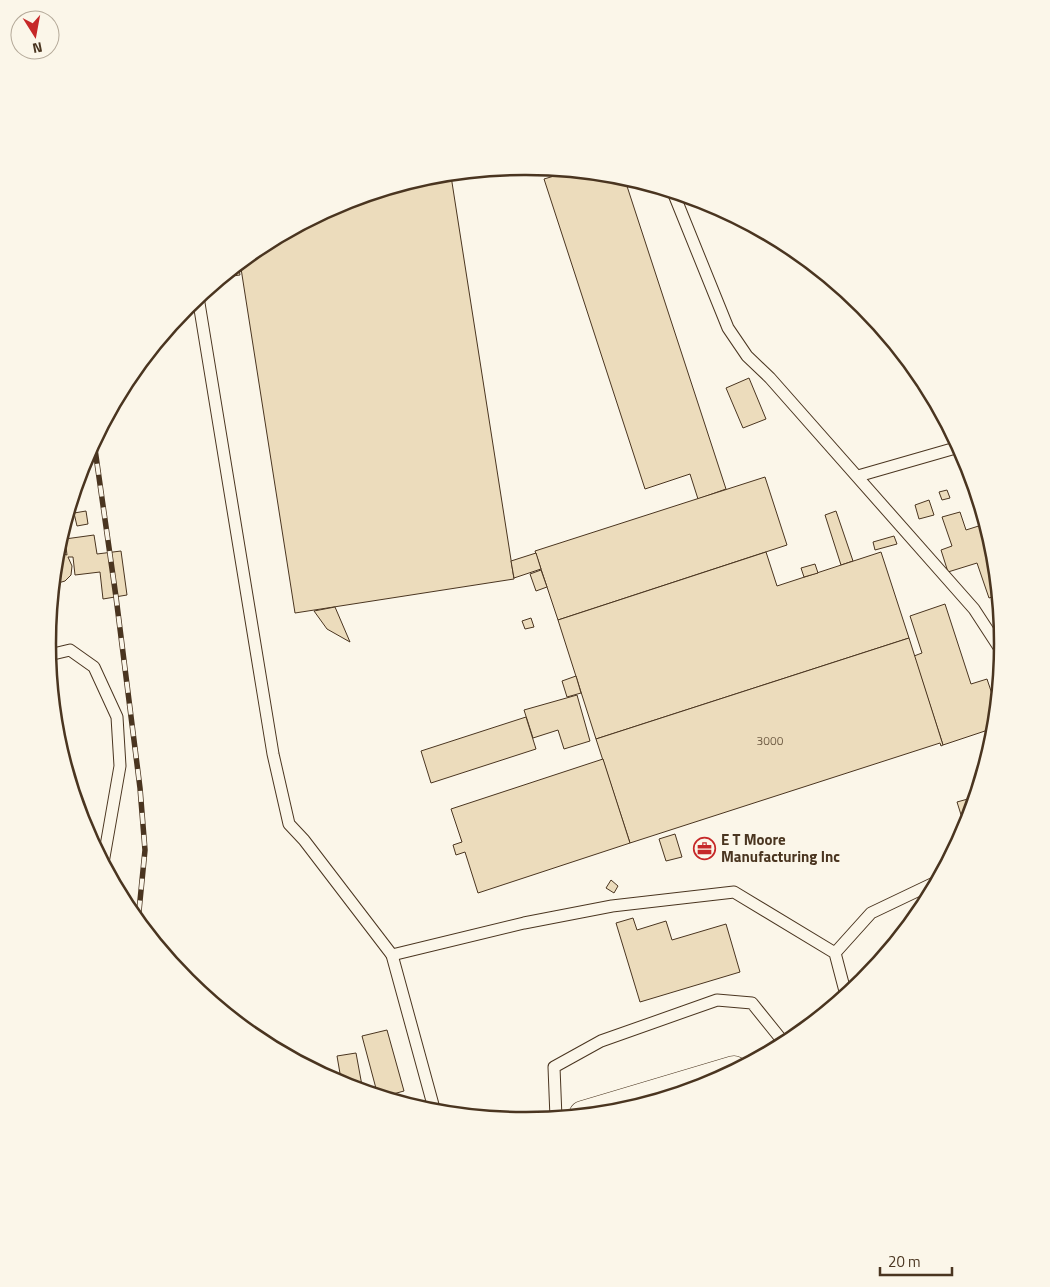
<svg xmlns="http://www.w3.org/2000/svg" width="1050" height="1287" viewBox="0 0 1050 1287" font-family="'Titillium Web',sans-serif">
  <rect width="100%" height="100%" fill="#fbf6e9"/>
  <g fill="#ecdcbc" stroke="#4a3520">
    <polygon points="571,171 624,177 726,489 698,499 690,474 645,489 544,179"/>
    <polygon points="451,176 514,579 295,613 240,262 260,246 343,202 405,183"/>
    <polygon points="238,264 240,275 225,277 225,275"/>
    <polygon points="749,378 766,419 743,428 726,388"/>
    <polygon points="765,477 787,545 558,620 535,551"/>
    <polygon points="947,490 950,498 942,500 939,492"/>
    <polygon points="929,500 934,515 919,519 915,505"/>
    <polygon points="86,511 88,524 77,526 74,513"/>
    <polygon points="836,511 853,561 841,565 825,515"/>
    <polygon points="960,512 966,530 985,524 993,551 998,595 989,598 977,563 948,572 941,550 952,546 942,517"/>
    <polygon points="94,535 97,554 121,551 127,595 103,599 100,572 75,575 73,557 68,557 72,566 71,575 65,581 58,583 53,583 57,552 67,555 65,539"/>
    <polygon points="894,536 897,544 875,550 873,542"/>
    <polygon points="766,552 777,586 881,552 909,638 596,739 558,620"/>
    <polygon points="536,553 541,569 514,578 511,561"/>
    <polygon points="815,564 818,573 804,577 801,568"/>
    <polygon points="541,570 547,587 536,591 530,574"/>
    <polygon points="945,604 971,684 987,679 996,706 994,728 943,745 914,656 922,653 910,616"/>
    <polygon points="335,607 350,642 327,629 314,611"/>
    <polygon points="531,618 534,627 525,629 522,621"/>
    <polygon points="909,638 943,745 941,746 940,743 630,843 596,739"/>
    <polygon points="576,676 581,693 567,697 562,681"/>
    <polygon points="577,695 590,741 564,749 558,730 533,738 524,710"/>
    <polygon points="526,717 536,749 431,783 421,751"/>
    <polygon points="603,759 630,843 478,893 465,852 456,855 453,845 462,842 451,809"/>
    <polygon points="975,797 968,819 963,821 957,802"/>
    <polygon points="675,834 682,857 666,861 659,839"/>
    <polygon points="611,880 618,886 614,893 606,888"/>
    <polygon points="633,918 637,930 666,921 672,940 726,924 740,972 640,1002 616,923"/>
    <polygon points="387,1030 404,1091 382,1097 378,1096 362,1036"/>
    <polygon points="356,1053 363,1091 342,1085 337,1056"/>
  </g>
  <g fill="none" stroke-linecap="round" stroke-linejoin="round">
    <defs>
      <g id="service">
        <polyline points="673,192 728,328 747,356 770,378 974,609 1002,652"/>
        <polyline points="198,297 273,754 289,824 304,840 392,955"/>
        <polyline points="858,476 959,447"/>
        <polyline points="49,655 70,650 94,667 117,717 120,766 103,863"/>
        <polyline points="835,953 871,913 936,882"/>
        <polyline points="435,1112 392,955 524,923 612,906 734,892 835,953 846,995"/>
        <polyline points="556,1118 554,1067 601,1041 717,1000 752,1003 785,1044"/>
      </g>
      <polyline id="secondary" points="583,1115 734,1070"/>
    </defs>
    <use href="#service" stroke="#4a3520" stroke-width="13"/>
    <use href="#secondary" stroke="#4a3520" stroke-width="29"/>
    <use href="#service" stroke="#fbf6e9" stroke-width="11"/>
    <use href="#secondary" stroke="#fbf6e9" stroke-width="28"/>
    <defs>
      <polyline id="rail" points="94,442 116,597 140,788 145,850 138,921"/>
    </defs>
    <use href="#rail" stroke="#4a3520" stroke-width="5.5"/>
    <use href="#rail" stroke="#fbf6e9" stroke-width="4" stroke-dasharray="11" stroke-linecap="butt"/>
  </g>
  <defs>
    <symbol id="office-ring" viewBox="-11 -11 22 22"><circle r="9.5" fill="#fbf6e9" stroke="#c62828" stroke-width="1.5"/><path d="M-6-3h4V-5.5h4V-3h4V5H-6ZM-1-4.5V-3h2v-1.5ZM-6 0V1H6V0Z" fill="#c62828"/></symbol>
  </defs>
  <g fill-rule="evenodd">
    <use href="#office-ring" x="692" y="836" width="25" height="25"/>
  </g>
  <g text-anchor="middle" stroke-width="4" stroke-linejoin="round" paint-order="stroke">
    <g font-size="12" fill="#725f47">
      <text x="770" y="745">3000</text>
    </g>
    <g font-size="15" font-weight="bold" fill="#4a3520" stroke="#fbf6e9" text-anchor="start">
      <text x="721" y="845">E T Moore<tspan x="721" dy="17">Manufacturing Inc</tspan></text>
    </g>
  </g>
  <path d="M0 0H1050V1287H0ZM524 175H526A468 468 0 0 1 994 643V644A468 468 0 0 1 526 1112H524A468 468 0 0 1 56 644V643A468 468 0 0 1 524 175Z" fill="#fbf6e9" fill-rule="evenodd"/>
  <path fill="none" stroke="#4a3520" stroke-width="2.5" d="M524 175H526A468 468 0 0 1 994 643V644A468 468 0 0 1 526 1112H524A468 468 0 0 1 56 644V643A468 468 0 0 1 524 175Z"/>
  <g transform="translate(35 35) rotate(169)"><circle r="24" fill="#fbf6e9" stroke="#b4a999"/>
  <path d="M0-4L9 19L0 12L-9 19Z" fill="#c62828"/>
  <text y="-8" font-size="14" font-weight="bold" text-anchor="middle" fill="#4a3520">N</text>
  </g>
  <path d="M880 1267v8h72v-8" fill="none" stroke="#4a3520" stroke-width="2.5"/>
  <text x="888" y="1267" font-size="15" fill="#4a3520" stroke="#fbf6e9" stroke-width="4" paint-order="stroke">20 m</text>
</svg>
